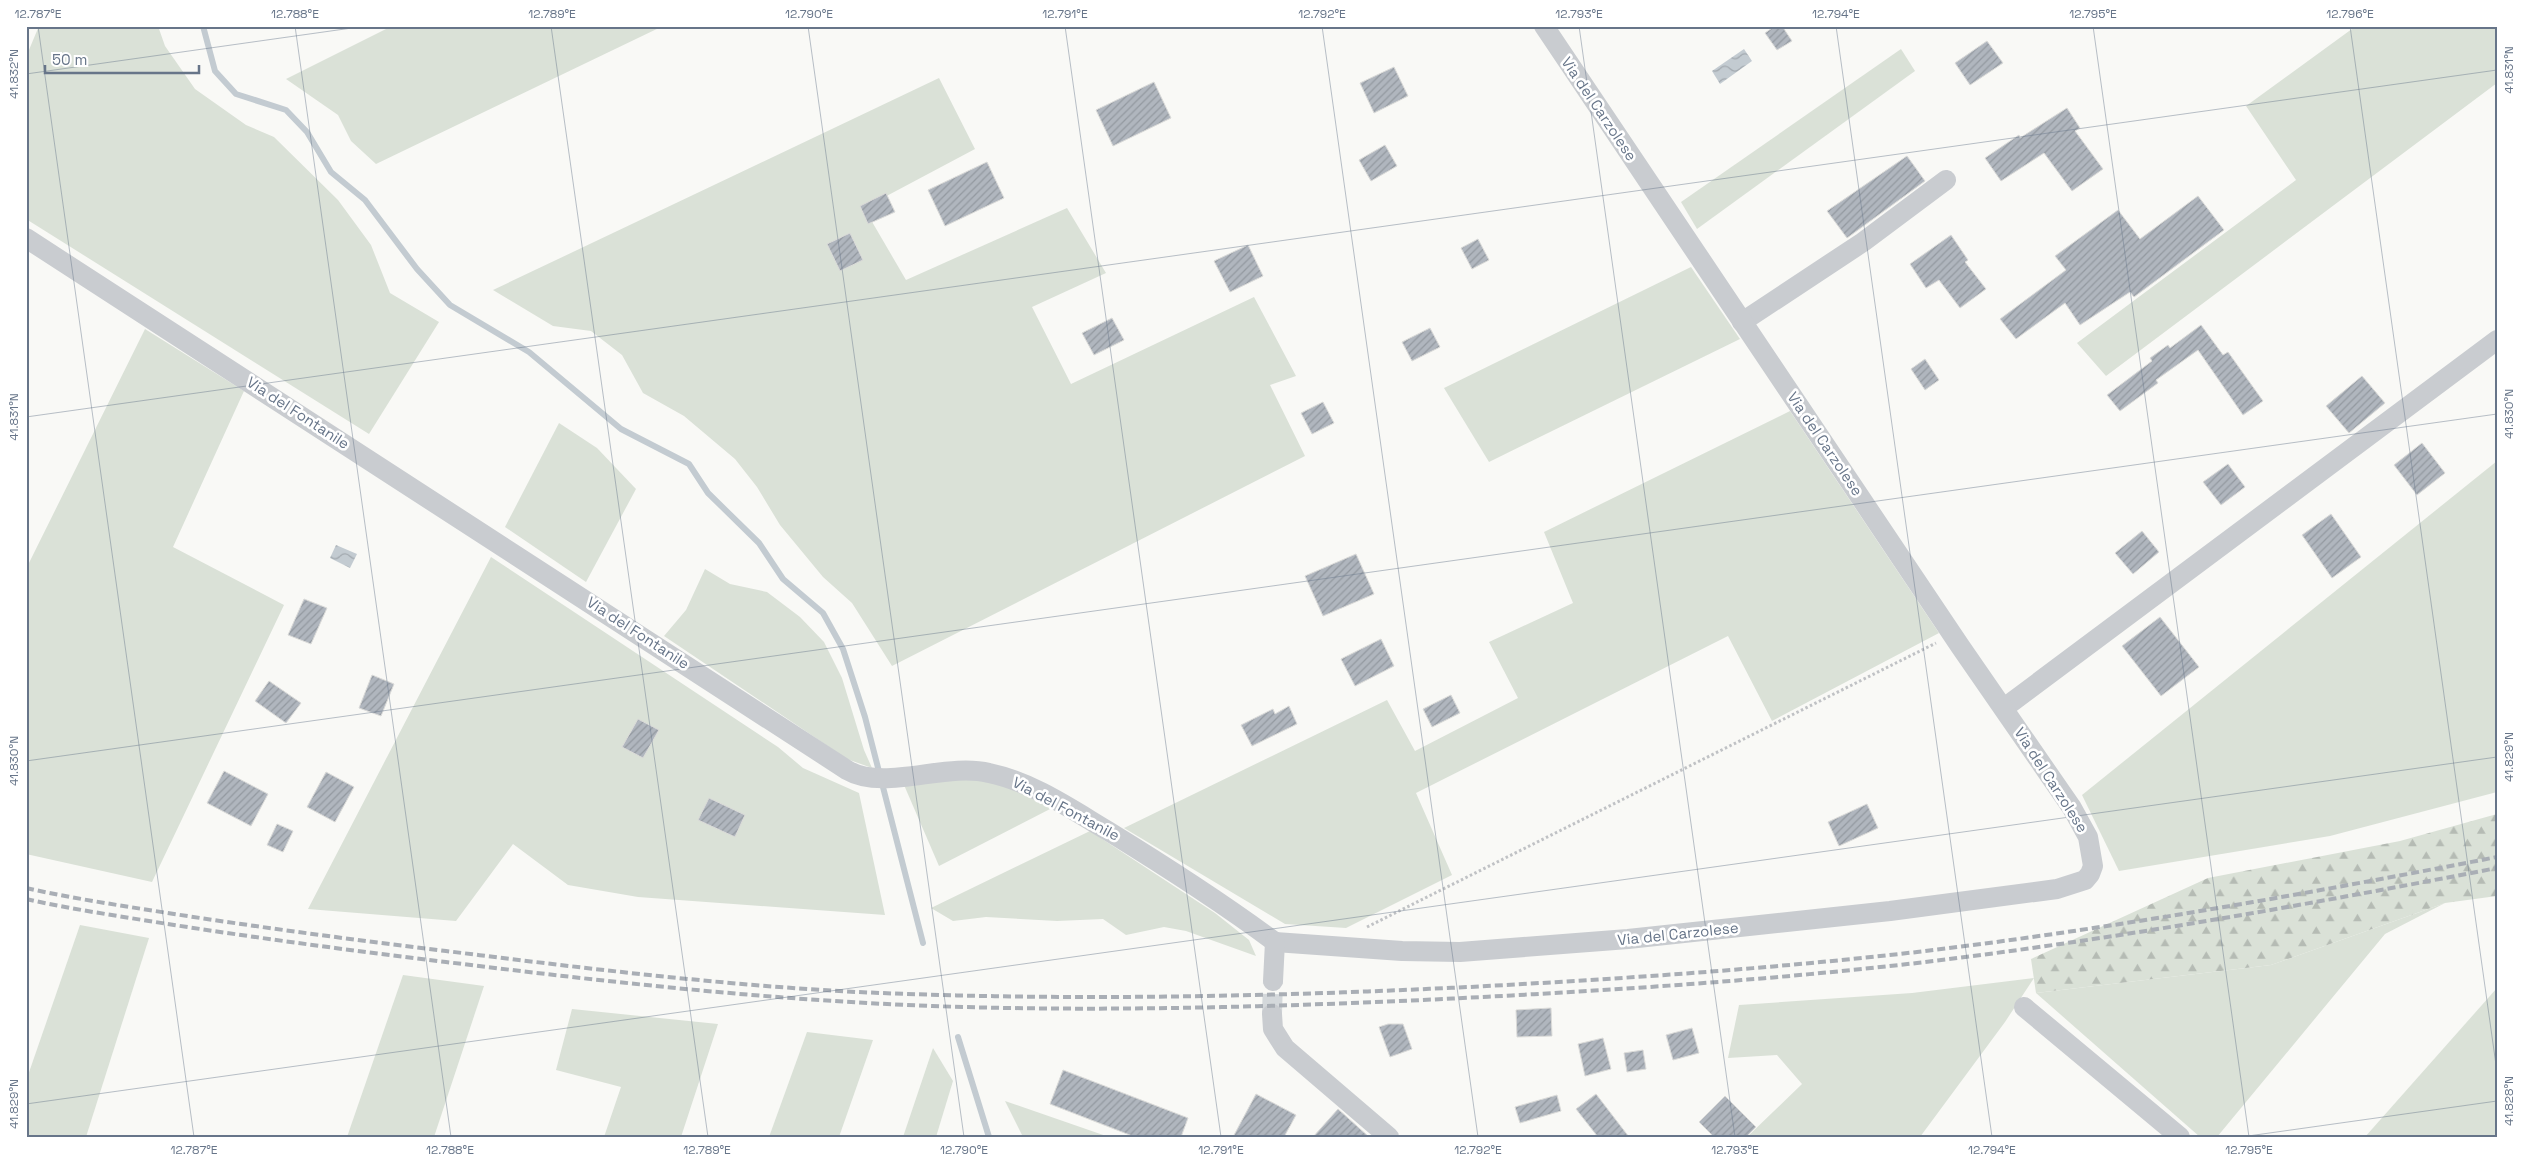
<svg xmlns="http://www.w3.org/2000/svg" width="2523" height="1163" viewBox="0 0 2523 1163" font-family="'Space Grotesk',sans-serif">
  <defs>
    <pattern id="forest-firs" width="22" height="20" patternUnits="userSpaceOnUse" patternTransform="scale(1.25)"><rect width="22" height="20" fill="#dae1d7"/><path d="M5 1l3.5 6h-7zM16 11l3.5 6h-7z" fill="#b5bbb4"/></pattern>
    <pattern id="water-waves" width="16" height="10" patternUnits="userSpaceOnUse" patternTransform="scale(1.25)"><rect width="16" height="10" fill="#c3cbd1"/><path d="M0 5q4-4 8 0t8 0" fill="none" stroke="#a2a9af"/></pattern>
    <pattern id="building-hatch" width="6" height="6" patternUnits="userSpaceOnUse" patternTransform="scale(1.25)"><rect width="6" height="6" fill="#b0b6be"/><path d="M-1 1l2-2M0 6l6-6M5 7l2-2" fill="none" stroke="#9399a0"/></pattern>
  </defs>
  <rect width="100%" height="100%" fill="#f9f9f6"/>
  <g fill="#dae1d7">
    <polygon points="39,26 158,26 165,46 195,89 246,125 274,137 338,200 371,245 390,293 439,322 369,434 26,219 26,57"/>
    <polygon points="392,26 663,26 376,164 351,141 338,115 286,79"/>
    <polygon points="2356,26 2497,26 2497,83 2106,376 2077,343 2296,180 2246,106"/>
    <polygon points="1901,49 1915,71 1697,229 1681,202"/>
    <polygon points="939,78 975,149 864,208 906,280 1067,208 1106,273 1032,307 1071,384 1254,297 1296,376 1270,385 1305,456 892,666 852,603 823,577 780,525 757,487 735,459 684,416 643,393 622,355 591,331 553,326 493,290"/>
    <polygon points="1691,267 1740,339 1489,462 1444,388"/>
    <polygon points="145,329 244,391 173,547 284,605 152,882 26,854 26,569"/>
    <polygon points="1790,411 1939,633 1772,721 1728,636 1416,793 1452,875 1346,928 1285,924 1124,828 1387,700 1415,751 1518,698 1489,642 1573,603 1544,532"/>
    <polygon points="559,423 597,448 636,489 586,582 505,527"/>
    <polygon points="2497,461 2497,792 2330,836 2119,871 2082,795"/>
    <polygon points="491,557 778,747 803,768 859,793 885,915 638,897 568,885 513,844 456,921 308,909"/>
    <polygon points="705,569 730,584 767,592 800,617 824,642 842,678 864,750 872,768 847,759 664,636 686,610"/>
    <polygon points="957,777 998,783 1052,808 939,866 904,785"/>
    <polygon points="1090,831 1215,913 1249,940 1256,956 1186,931 1164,927 1126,935 1103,919 1057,921 986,917 953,921 931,908"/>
    <polygon points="2445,903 2385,934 2217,1137 2200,1137 2036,993 2271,965"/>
    <polygon points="80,925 149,938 86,1137 26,1137 26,1081"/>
    <polygon points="403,975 484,986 434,1137 347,1137"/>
    <polygon points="2034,978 2005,1022 1920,1137 1747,1137 1802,1084 1777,1055 1728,1058 1739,1005 1912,993"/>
    <polygon points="2497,988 2497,1137 2365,1137"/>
    <polygon points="572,1009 718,1024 681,1137 604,1137 621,1087 556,1070"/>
    <polygon points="807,1032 873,1040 839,1137 769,1137"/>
    <polygon points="933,1048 953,1081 936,1137 903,1137"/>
    <polygon points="1005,1101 1109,1137 1023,1137"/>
  </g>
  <polygon fill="url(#forest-firs)" points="2497,814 2497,896 2445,903 2271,965 2036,993 2031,959 2208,878 2400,841"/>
  <g fill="url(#water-waves)">
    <polygon points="1744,49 1752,61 1720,84 1712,71"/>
    <polygon points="336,545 357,554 350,568 330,558"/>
  </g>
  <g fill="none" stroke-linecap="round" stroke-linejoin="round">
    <g stroke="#c3cbd1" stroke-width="6">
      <polyline points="203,26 215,71 236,94 286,110 307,132 331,172 365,200 417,269 450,305 529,352 621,429 689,464 708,493 759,543 783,579 823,613 843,649 865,717 923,943"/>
      <polyline points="958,1037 989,1137"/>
    </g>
  </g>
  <g fill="url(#building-hatch)" stroke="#dbdbd9">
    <polygon points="1775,26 1782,26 1792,41 1777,50 1765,33"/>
    <polygon points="1987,41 2003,63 1970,85 1955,63"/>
    <polygon points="1394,67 1408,96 1374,113 1360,83"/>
    <polygon points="1154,82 1171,118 1113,146 1096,110"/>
    <polygon points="2067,108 2080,128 2075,131 2103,169 2072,191 2044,153 2001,181 1985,158 2019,135 2020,138"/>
    <polygon points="1385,145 1397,166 1371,181 1359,160"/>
    <polygon points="1907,156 1925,181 1847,238 1827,211"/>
    <polygon points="987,162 1004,198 945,226 928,190"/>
    <polygon points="886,193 895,212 868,224 860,206"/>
    <polygon points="2198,196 2224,230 2134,297 2130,292 2080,325 2065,303 2016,339 2000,319 2066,270 2055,256 2118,210 2140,239"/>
    <polygon points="850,233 863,260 840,271 827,244"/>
    <polygon points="1951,235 1968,260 1965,262 1986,289 1960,308 1939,280 1926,288 1910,264"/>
    <polygon points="1478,239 1489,260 1472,269 1461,248"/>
    <polygon points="1248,245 1263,276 1230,292 1214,261"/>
    <polygon points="1112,318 1124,340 1094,355 1082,333"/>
    <polygon points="2201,325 2223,355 2228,352 2263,401 2243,415 2198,350 2156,380 2158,383 2120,411 2107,395 2152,361 2150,358 2168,345 2170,348"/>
    <polygon points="1430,328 1440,347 1412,361 1402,342"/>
    <polygon points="1925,359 1939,380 1925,390 1911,369"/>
    <polygon points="2362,376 2385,403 2349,433 2326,406"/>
    <polygon points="1323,402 1334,423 1312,434 1301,413"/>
    <polygon points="2422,443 2445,473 2417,495 2394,465"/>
    <polygon points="2228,464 2245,487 2221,505 2203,482"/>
    <polygon points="2331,514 2361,557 2332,578 2302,535"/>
    <polygon points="2142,531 2159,552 2133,574 2115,553"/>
    <polygon points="1356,554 1374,594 1323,616 1305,576"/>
    <polygon points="304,599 327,608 311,644 288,635"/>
    <polygon points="2160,617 2199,667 2161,696 2122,646"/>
    <polygon points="1381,639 1394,666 1355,686 1341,659"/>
    <polygon points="372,675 394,684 381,716 359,708"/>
    <polygon points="269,681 301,703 286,723 255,701"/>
    <polygon points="1451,695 1460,713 1432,727 1423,709"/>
    <polygon points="1289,706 1297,724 1252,746 1241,725 1273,709 1275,714"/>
    <polygon points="638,719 659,730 643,758 622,747"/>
    <polygon points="224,771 268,794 251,826 207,803"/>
    <polygon points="326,772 354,787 335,822 307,807"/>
    <polygon points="709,798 745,815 735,837 698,820"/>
    <polygon points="1867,804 1878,828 1839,846 1828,822"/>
    <polygon points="277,824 293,831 283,852 267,845"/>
    <polygon points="1551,1008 1552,1036 1517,1037 1516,1010"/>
    <polygon points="1388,1024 1403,1024 1412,1049 1390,1057 1379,1027"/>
    <polygon points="1692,1028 1699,1053 1673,1060 1666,1035"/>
    <polygon points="1603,1038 1611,1069 1585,1076 1578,1044"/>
    <polygon points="1643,1050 1646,1069 1627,1072 1624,1053"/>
    <polygon points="1063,1070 1188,1118 1181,1137 1135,1137 1050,1104"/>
    <polygon points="1256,1094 1296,1115 1284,1137 1233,1137"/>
    <polygon points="1596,1094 1629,1137 1598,1137 1576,1109"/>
    <polygon points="1557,1095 1561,1111 1520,1123 1515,1107"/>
    <polygon points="1725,1096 1756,1127 1746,1137 1714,1137 1699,1122"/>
    <polygon points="1338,1109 1369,1137 1313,1137"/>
  </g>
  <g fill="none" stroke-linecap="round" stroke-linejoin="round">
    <polyline stroke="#d4d8db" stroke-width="20" stroke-dasharray="20 10" stroke-linecap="butt" points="1272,1014 1273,981"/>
    <polyline stroke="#c0c2c5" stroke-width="3" stroke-dasharray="2.5 2.5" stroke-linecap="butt" points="1367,927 1936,643"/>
    <g stroke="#c9ccd0" stroke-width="20">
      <path d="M26,238l821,532c38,22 98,-8 142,3 43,9 82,36 119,58 57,35 113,71 167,111"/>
      <polyline points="1742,322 1863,242 1946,180"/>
      <polyline points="2004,708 2497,340"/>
      <polyline points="1275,942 1402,951 1460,952 1628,939 1890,911 2057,889 2085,880 2090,874 2093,866 2088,837 2072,808 1960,646 1544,26"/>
      <polyline points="1273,981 1275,942"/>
      <polyline points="2024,1007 2180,1137"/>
      <polyline points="1272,1014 1273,1029 1285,1048 1389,1137"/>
    </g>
    <g stroke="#a9aeb5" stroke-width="4" stroke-dasharray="8 4" stroke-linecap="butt">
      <path d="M26,888c49,11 98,18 148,26 91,14 181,26 272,37 137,17 274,34 411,41 204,9 408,5 612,-5 150,-8 299,-18 448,-35 194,-23 388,-58 580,-95"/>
      <path d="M26,899c49,11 99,18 148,26 91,14 181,26 272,37 162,20 323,38 486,44 170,6 342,1 512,-7 158,-8 316,-18 473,-36 194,-23 388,-58 580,-95"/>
    </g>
  </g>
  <path fill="none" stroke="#677589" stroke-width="1" stroke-opacity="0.45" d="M38,26l156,1111M295,26l156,1111M551,26l157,1111M808,26l156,1111M1065,26l156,1111M1322,26l156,1111M1579,26l156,1111M1836,26l156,1111M2093,26l156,1111M2350,26l147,1046M26,74l340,-48M26,417l2471,-347M26,761l2471,-347M26,1104l2471,-347M2241,1137l256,-36"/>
  <g text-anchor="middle" stroke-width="5" stroke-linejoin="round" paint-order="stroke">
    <g font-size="15" fill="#677589" stroke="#fff">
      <text transform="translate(1599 109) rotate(56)" y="5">Via del Carzolese</text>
      <text transform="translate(298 413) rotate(33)" y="5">Via del Fontanile</text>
      <text transform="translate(1825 444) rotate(56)" y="5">Via del Carzolese</text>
      <text transform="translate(638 633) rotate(33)" y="5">Via del Fontanile</text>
      <text transform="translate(2051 780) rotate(57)" y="5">Via del Carzolese</text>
      <text transform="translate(1066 809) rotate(28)" y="5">Via del Fontanile</text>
      <text transform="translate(1678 934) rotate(-6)" y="5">Via del Carzolese</text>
    </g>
  </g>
  <rect width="2523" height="1163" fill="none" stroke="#ffffff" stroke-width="55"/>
  <path d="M45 65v8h154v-8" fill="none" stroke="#677589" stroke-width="2.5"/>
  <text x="52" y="65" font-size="15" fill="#677589" stroke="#ffffff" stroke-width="4" paint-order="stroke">50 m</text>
  <rect x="28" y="28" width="2468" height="1108" fill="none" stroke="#677589" stroke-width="2"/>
  <g font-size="12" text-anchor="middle" fill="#677589">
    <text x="38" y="18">12.787°E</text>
    <text x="295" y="18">12.788°E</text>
    <text x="552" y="18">12.789°E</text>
    <text x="809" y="18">12.790°E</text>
    <text x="1065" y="18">12.791°E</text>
    <text x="1322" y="18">12.792°E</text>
    <text x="1579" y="18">12.793°E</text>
    <text x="1836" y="18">12.794°E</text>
    <text x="2093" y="18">12.795°E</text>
    <text x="2350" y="18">12.796°E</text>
    <text transform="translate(2509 70) rotate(-90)" y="4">41.831°N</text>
    <text transform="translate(14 74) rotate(-90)" y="4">41.832°N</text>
    <text transform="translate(2509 414) rotate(-90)" y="4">41.830°N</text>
    <text transform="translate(14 417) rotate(-90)" y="4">41.831°N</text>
    <text transform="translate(2509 757) rotate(-90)" y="4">41.829°N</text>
    <text transform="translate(14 761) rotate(-90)" y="4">41.830°N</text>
    <text transform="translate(2509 1101) rotate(-90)" y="4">41.828°N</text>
    <text transform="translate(14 1104) rotate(-90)" y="4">41.829°N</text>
    <text x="194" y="1154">12.787°E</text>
    <text x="450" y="1154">12.788°E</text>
    <text x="707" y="1154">12.789°E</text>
    <text x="964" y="1154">12.790°E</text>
    <text x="1221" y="1154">12.791°E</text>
    <text x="1478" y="1154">12.792°E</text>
    <text x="1735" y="1154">12.793°E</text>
    <text x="1992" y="1154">12.794°E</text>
    <text x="2249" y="1154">12.795°E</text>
  </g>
</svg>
